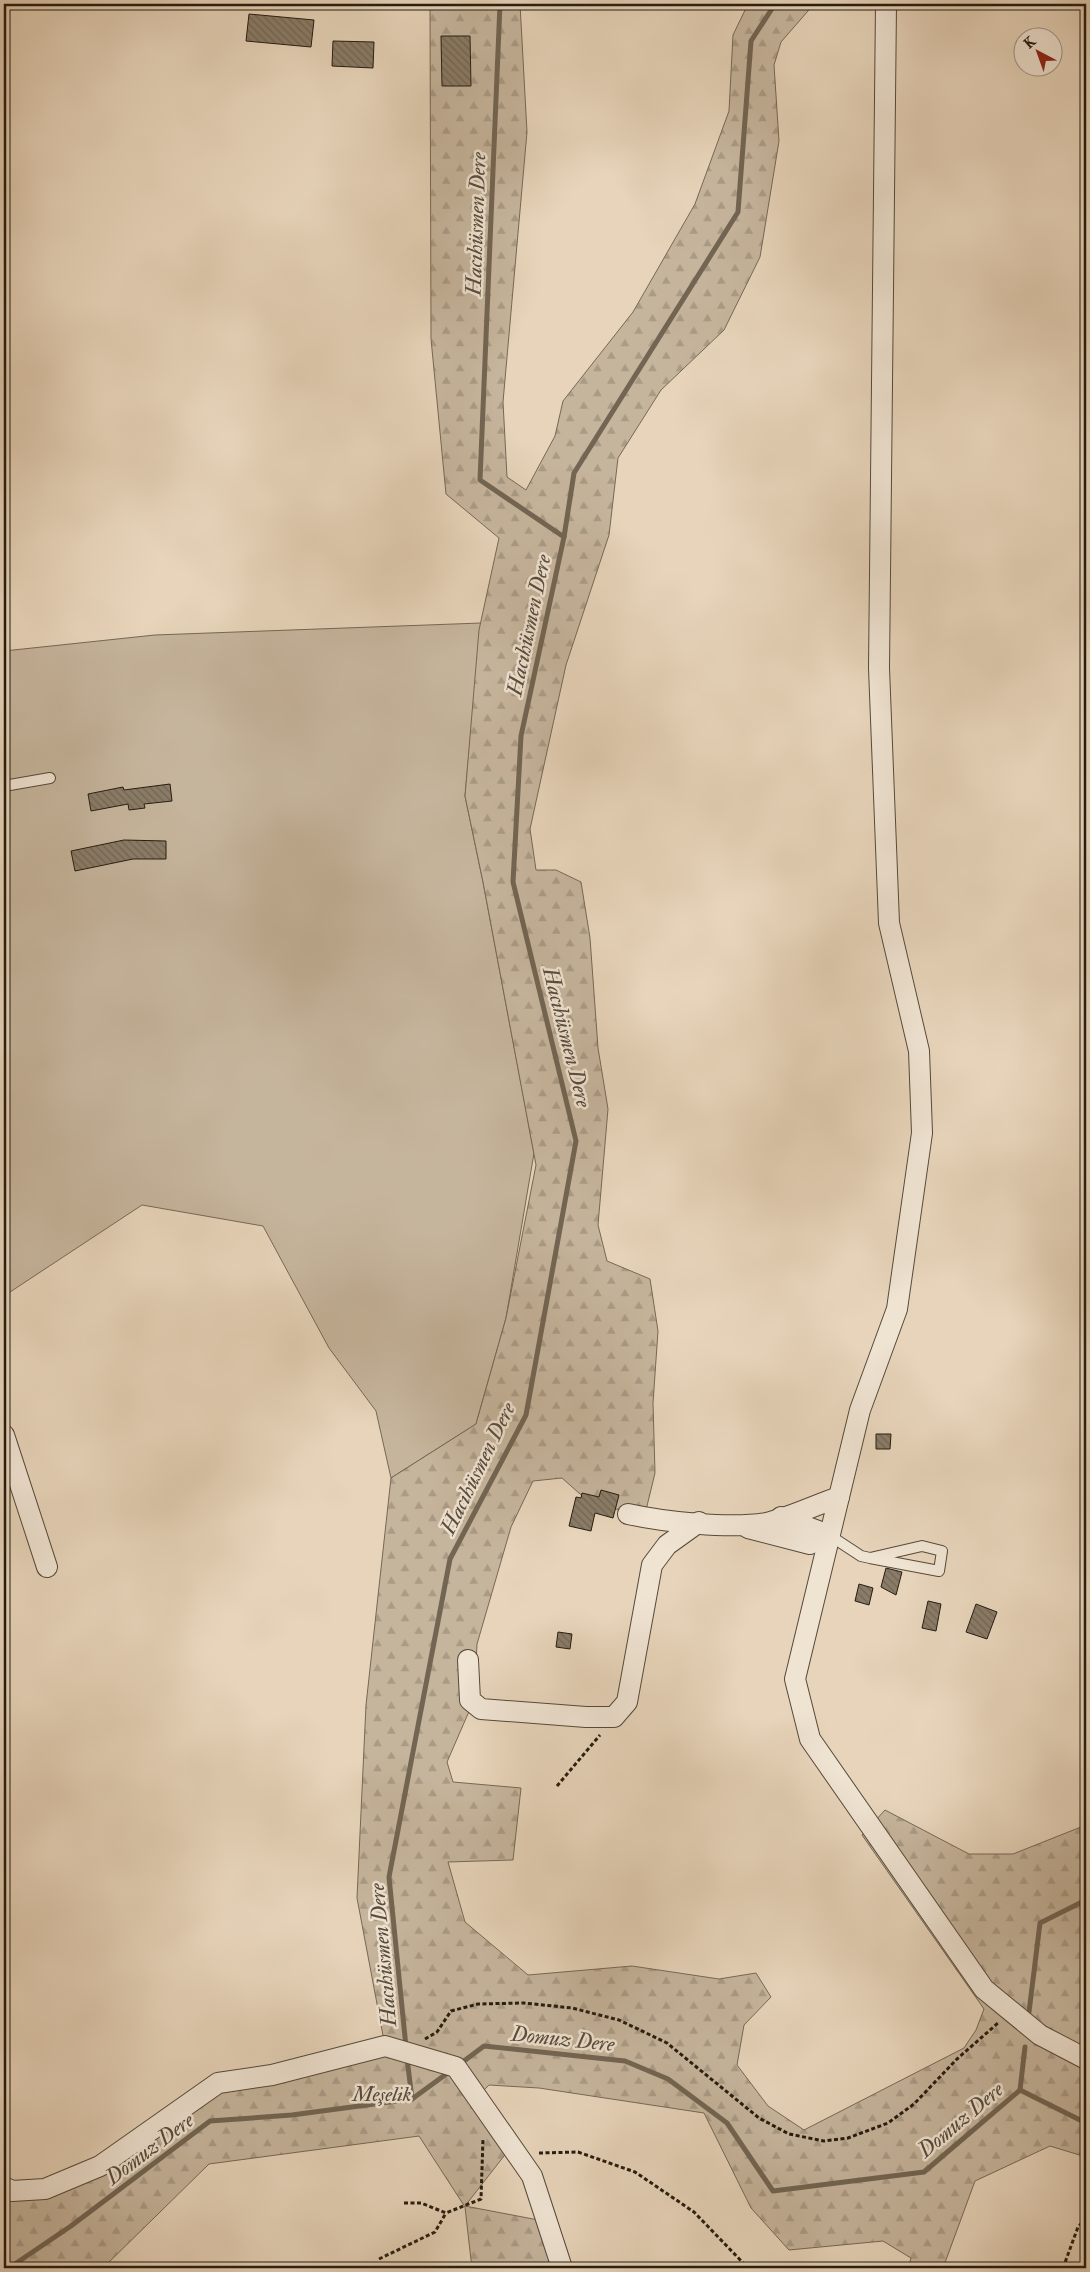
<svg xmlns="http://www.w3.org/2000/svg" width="1090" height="2272" viewBox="0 0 1090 2272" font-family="'IM FELL Double Pica',serif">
  <defs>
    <pattern id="forest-firs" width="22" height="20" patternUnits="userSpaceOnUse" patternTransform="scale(1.25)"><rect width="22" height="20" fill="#c6b59d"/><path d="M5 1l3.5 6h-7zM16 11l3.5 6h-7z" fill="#aa9b86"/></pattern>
    <pattern id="building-back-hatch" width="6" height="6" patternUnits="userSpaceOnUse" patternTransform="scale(1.25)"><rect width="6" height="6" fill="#8a7c68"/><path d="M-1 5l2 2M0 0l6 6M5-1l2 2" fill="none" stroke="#716554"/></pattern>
  </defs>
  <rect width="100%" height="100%" fill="#e7d4ba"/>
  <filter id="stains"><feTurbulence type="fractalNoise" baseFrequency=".004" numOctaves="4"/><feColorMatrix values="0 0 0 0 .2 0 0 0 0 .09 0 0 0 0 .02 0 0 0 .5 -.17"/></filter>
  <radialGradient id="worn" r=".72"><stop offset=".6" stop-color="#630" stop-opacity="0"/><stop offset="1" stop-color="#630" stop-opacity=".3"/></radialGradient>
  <polygon fill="#c6b59d" stroke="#766856" points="481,623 465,796 483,882 534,1153 506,1318 476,1424 391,1478 376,1411 329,1348 263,1226 142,1205 7,1294 4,1303 4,651 155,635"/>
  <polygon fill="url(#forest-firs)" stroke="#766856" points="430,4 520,4 527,132 503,402 507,477 526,490 555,436 563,401 633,312 695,204 729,111 733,35 748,4 814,4 781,42 774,65 779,141 760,257 724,330 661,390 618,458 609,535 566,665 530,829 536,870 556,870 581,882 590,938 598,1048 608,1109 598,1225 607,1261 650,1279 658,1331 653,1403 655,1473 646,1510 610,1509 580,1494 562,1478 533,1481 511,1527 477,1644 474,1700 447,1762 453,1782 521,1788 513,1860 448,1862 465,1922 528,1975 632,1966 719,1979 756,1973 771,1997 744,2025 737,2065 768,2106 804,2130 964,2048 976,2030 984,2009 862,1835 885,1810 969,1854 1013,1854 1086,1825 1086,2157 1050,2146 975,2181 943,2268 908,2268 911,2258 883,2241 789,2250 751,2208 704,2113 539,2088 489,2085 477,2097 511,2147 465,2206 554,2223 550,2268 475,2268 471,2260 465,2207 419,2136 209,2164 103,2268 4,2268 4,2187 45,2189 218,2083 385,2046 357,1898 366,1705 391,1478 476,1424 506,1318 536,1165 483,882 465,796 479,630 499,538 446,494 431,339"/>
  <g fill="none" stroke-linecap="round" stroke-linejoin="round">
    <g stroke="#726553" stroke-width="5">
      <polyline points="564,537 574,473 738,212 751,41 775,4"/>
      <polyline points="1029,2012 1040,1923 1086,1900"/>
      <polyline points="406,2047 389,1877 450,1559 526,1415 576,1141 513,882 521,736 564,537 480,480 500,4"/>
      <polyline points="407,2058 412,2099"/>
      <polyline points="460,2064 484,2046 625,2061 668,2079 727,2123 773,2191 924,2172 1020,2090 1086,2123"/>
      <polyline points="1020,2090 1025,2047"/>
      <polyline points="9,2268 71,2226 210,2121 292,2115 412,2099 449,2072"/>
    </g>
  </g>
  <g fill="url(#building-back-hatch)" stroke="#251c10">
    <polygon points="249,14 314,20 311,47 246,41"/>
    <polygon points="441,36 470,36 471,86 442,86"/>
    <polygon points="333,41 374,42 373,68 332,66"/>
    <polygon points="170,784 172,801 144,804 145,808 129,810 128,804 91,811 88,794 123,787 124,790"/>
    <polygon points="124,840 166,841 166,859 133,859 75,871 71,851"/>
    <polygon points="876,1434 891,1434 890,1449 876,1449"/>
    <polygon points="601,1490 619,1495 613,1518 595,1513 591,1531 569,1526 576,1497 581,1498 582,1493 599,1497"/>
    <polygon points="886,1568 902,1572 896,1595 881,1587"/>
    <polygon points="859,1584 873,1588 869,1605 855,1601"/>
    <polygon points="928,1601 941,1604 936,1631 922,1628"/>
    <polygon points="976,1604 997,1612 987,1639 966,1632"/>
    <polygon points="558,1632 572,1634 570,1649 556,1647"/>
  </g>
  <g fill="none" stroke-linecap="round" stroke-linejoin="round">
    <defs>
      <g id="lane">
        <polyline points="4,786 50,778"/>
        <polyline points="829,1535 861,1556 870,1558 939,1571 942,1551 922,1546 870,1558"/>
      </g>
      <g id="street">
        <polyline points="886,4 879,668 889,923 919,1051 922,1133 897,1309 860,1410 795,1679 810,1739 984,1989 1040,2035 1086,2059"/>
        <polyline points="4,1435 47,1567"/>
        <path d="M628,1514c37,8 101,15 138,9 20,-4 52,-19 73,-26"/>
        <polyline points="781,1517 829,1535"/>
        <polyline points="748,1528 810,1544 829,1535"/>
        <polyline points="468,1660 470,1700 481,1709 586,1717 614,1717 627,1702 652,1565 667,1545 699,1522"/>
        <polyline points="4,2187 12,2191 45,2189 100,2166 218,2083 272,2075 385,2046 456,2067 532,2176 562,2268"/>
      </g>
    </defs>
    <use href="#lane" stroke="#564a3a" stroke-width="12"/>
    <use href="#street" stroke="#564a3a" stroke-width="22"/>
    <g stroke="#251c10" stroke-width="3" stroke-dasharray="4 2.5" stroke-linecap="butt">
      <polyline points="557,1786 600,1735"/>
      <polyline points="425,2039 437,2032 451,2011 478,2004 524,2003 572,2008 619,2020 667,2043 759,2118 789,2134 824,2141 848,2138 888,2123 914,2104 957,2059 998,2023"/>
      <polyline points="539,2153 578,2152 635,2172 694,2212 748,2268"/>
      <polyline points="404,2203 421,2203 446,2213 481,2199 483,2139"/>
      <polyline points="379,2259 435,2232 446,2213"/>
      <polyline points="1063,2268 1078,2227 1086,2218"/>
    </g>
    <use href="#lane" stroke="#efe3d2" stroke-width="10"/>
    <use href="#street" stroke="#efe3d2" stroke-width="20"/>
  </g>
  <g text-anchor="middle" stroke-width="5" stroke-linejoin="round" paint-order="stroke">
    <g font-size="21" font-style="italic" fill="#554a3a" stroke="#efe3d2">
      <text x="382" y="2101">Meşelik</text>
    </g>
    <g font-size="22" font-style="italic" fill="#584c3d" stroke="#efe3d2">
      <text transform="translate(475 224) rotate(-88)" y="8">Hacıhüsmen Dere</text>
      <text transform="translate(528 625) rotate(-78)" y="8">Hacıhüsmen Dere</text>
      <text transform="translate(568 1037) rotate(76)" y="8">Hacıhüsmen Dere</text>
      <text transform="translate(477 1468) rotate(-64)" y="8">Hacıhüsmen Dere</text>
      <text transform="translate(382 1955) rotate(-95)" y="8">Hacıhüsmen Dere</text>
      <text transform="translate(563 2038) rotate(6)" y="8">Domuz Dere</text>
      <text transform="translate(960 2119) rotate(-40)" y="8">Domuz Dere</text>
      <text transform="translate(149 2148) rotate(-37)" y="8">Domuz Dere</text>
    </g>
  </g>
  <rect width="1090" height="2272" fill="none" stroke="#e7d4ba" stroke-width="20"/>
  <rect x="5" y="5" width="1080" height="2262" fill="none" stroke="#251c10" stroke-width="2.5"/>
  <rect x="10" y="10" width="1070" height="2252" fill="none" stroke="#251c10"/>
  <g transform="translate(1038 52) rotate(319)"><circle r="24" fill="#efe3d2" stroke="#9e9384"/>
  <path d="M0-4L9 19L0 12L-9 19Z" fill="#8f2418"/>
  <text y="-8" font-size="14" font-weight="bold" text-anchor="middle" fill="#251c10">K</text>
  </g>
  <rect width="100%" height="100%" filter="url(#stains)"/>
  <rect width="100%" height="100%" fill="url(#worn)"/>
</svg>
